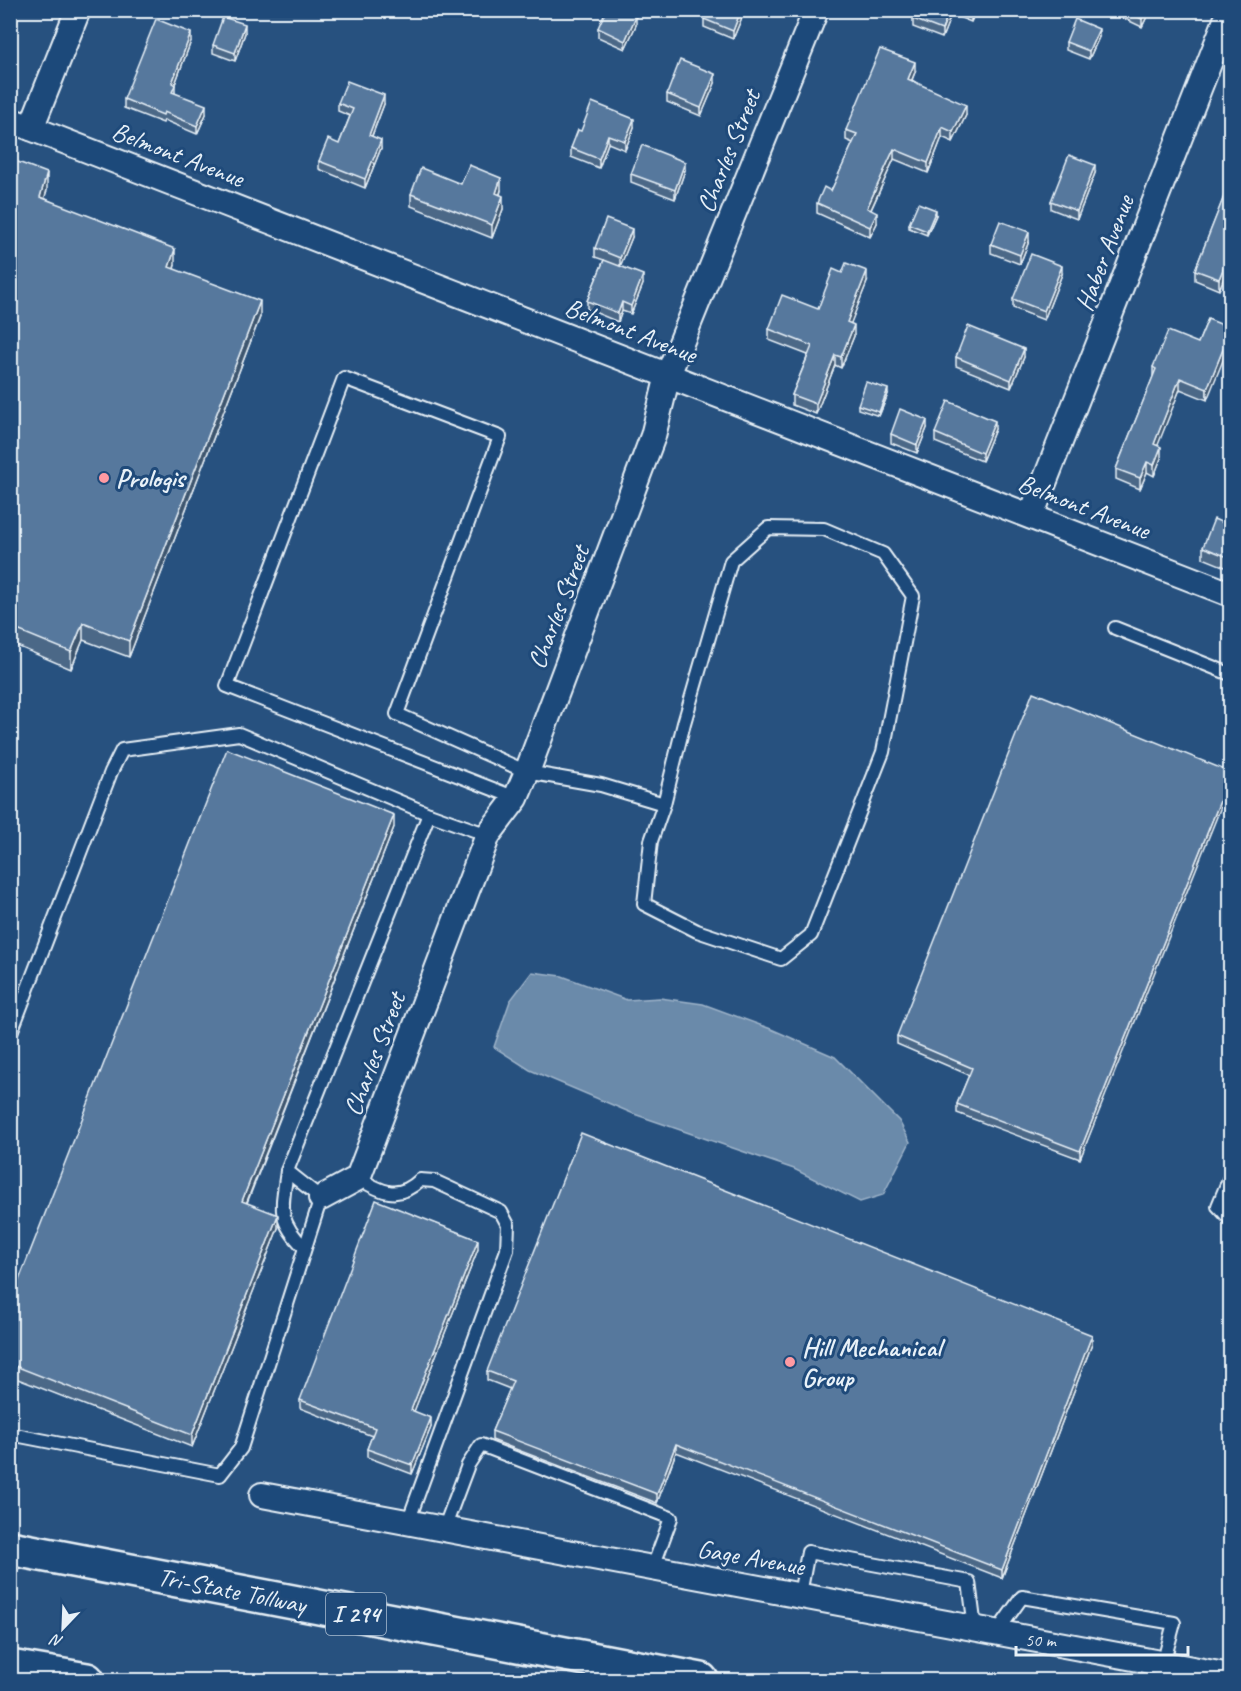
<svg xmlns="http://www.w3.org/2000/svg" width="1241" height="1691" viewBox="0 0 1241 1691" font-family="Caveat,sans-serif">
  <rect width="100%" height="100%" fill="#27517f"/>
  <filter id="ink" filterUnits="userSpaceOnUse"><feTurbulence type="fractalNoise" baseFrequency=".0167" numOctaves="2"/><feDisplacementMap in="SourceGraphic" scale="12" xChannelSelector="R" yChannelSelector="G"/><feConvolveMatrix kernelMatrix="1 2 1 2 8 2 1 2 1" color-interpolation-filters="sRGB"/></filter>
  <g filter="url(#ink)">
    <polygon fill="#6b8aaa" stroke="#9db3c9" stroke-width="1.5" points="532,972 562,976 627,1000 660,998 703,1004 771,1029 835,1057 899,1121 910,1142 883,1195 860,1202 794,1169 634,1114 530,1070 494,1047 510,1001"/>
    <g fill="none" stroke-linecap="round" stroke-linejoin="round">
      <defs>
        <g id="lane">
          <polyline points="1115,628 1230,674"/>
          <polyline points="516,798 227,686 344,378 500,437 397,714 527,772 601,785 664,804 684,723 731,561 768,528 824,529 883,554 913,596 883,752 811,935 781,959 697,931 644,904 651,841 664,804"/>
          <polyline points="10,1035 111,772 122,750 239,734 429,814 488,835"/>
          <path d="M287,1171c-5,37 -11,48 17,76"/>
          <polyline points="1230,1177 1218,1206 1230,1219"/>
          <path d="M358,1178c23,14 40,23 62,2l14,1 67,31 7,13 -1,25 -99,272"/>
          <polyline points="10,1434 220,1475 241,1448 321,1198 287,1171 429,814"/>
          <polyline points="444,1529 468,1465 481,1445 671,1518 653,1567"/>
          <polyline points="800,1594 808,1552 969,1582 975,1628"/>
          <polyline points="997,1632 1022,1597 1174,1623 1163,1664"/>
        </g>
        <g id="street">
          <polyline points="10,120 1230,594"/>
          <polyline points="31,128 78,10"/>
          <polyline points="1031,516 1230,10"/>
          <polyline points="321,1198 358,1178 488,835 516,798 527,772 653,436 668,375 816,10"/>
          <polyline points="262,1495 1230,1676"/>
        </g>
        <g id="highway">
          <polyline points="10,1548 701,1680"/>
          <polyline points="10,1667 87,1680"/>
        </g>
      </defs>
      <use href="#lane" stroke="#e8f1f8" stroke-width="16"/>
      <use href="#street" stroke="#e8f1f8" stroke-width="28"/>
      <use href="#highway" stroke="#e8f1f8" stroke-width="38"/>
      <use href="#lane" stroke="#1f4a7a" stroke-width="12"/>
      <use href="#street" stroke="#1f4a7a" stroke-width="24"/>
      <use href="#highway" stroke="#1f4a7a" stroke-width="33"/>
    </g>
    <g fill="#4b6787" stroke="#e8f1f8" stroke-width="1.5">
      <polygon points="745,10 733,39 704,27 704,19"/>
      <polygon points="916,10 976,10 971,22 951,14 942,38 913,27 913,19"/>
      <polygon points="1121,10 1150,10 1142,27 1121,17"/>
      <polygon points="636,25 625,49 598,37 598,28"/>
      <polygon points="245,33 235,61 213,53 213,45"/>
      <polygon points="1099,37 1089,59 1066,50 1066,42"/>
      <polygon points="191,41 175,84 175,93 206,114 197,134 164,120 163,123 124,108 124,99"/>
      <polygon points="915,72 912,80 966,115 953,142 942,137 928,173 894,159 871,210 877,223 870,237 817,213 817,203 831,191 853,143 846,140 846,130"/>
      <polygon points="715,83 701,116 667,102 667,94"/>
      <polygon points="338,103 384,104 372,136 381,148 365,188 319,169 319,161 339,144 350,116 338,111"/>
      <polygon points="634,127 625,150 608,143 599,168 571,157 571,148 581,131"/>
      <polygon points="10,159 47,190 44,198 175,265 174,269 260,317 129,657 83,640 71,669 10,643"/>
      <polygon points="685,170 675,199 631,182 631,174"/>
      <polygon points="1230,171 1230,263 1219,290 1195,280 1195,270 1228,187 1228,177"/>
      <polygon points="1095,173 1077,219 1051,209 1051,201"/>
      <polygon points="461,184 501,190 500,195 503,209 492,238 411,206 411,194"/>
      <polygon points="936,215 927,235 909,228 909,224"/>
      <polygon points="632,237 620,266 643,284 631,314 622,311 618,322 587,309 587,301 604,260 595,257 595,248"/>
      <polygon points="1029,241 1020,264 991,253 991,244"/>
      <polygon points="1062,274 1044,320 1013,308 1013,299"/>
      <polygon points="867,282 850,324 854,336 841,368 835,365 816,414 792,405 792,395 808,355 769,340 769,329 818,309"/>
      <polygon points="1208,319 1207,400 1180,389 1157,445 1161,458 1154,476 1147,472 1140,489 1116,479 1116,469 1153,377 1153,367 1198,343"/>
      <polygon points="956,357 1024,357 1011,388 956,366"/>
      <polygon points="888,394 879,416 858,409 858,405"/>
      <polygon points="927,428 917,453 891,443 891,434"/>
      <polygon points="995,429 982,461 935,442 935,433"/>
      <polygon points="1230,526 1230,569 1203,558 1203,547"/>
      <polygon points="1230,772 1080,1159 957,1113 957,1104 969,1075 897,1044 897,1036"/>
      <polygon points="394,827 247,1203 278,1228 192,1447 10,1376 10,1303"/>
      <polygon points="478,1249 414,1411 431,1427 412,1474 367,1457 367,1449 372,1436 300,1408 300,1400"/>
      <polygon points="1092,1344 1002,1578 676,1452 657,1503 492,1440 492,1431 510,1389 487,1380 487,1371"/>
    </g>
    <g fill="#3d546e" stroke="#e8f1f8" stroke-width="1.5">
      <polygon points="741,10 745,10 733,39 733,31"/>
      <polygon points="949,10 951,10 951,15 942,38 942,30"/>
      <polygon points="973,10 976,10 971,22 971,14"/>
      <polygon points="1146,10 1150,10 1142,27 1142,19"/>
      <polygon points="636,16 636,25 625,49 625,41"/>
      <polygon points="245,24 245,33 235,61 235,53"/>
      <polygon points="1099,29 1099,37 1089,59 1089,51"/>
      <polygon points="191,33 191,41 172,92 172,83"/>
      <polygon points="915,62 915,72 908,89 908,79"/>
      <polygon points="715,74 715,83 701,116 701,108"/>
      <polygon points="384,95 384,104 369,143 369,135"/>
      <polygon points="206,105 206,114 197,134 197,126"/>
      <polygon points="966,105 966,115 953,142 953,132"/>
      <polygon points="634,119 634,127 625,150 625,141"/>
      <polygon points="942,127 942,137 928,173 928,163"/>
      <polygon points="608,135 608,143 599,168 599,159"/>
      <polygon points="381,140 381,148 365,188 365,179"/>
      <polygon points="894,149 894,159 867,218 867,208"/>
      <polygon points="685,162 685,170 675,199 675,190"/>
      <polygon points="1095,165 1095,173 1077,219 1077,211"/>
      <polygon points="47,173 47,190 40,213 40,197"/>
      <polygon points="501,178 501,190 496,206 496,193"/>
      <polygon points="503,196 503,209 492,238 492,225"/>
      <polygon points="936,210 936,215 927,235 927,231"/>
      <polygon points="877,213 877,223 870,237 870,227"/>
      <polygon points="632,229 632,237 620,267 620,258"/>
      <polygon points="1029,232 1029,241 1020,264 1020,255"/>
      <polygon points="175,249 175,265 169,283 169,267"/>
      <polygon points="1230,252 1230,263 1219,290 1219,279"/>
      <polygon points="1062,266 1062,274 1044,320 1044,311"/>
      <polygon points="867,271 867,282 847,333 847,322"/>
      <polygon points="643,275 643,284 631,314 631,306"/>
      <polygon points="260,301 260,317 129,657 129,641"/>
      <polygon points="622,302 622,311 618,322 618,313"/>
      <polygon points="854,325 854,336 841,368 841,357"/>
      <polygon points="1230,332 1230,343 1207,400 1207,389"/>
      <polygon points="1024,349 1024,357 1011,388 1011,380"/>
      <polygon points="835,355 835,365 816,414 816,404"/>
      <polygon points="1180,378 1180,389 1154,455 1154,444"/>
      <polygon points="888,389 888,394 879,416 879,412"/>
      <polygon points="927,420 927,428 917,453 917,445"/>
      <polygon points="995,421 995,429 982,461 982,453"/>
      <polygon points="1161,447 1161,458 1154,476 1154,465"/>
      <polygon points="1147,462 1147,472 1140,489 1140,478"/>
      <polygon points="83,623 83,640 71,669 71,652"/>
      <polygon points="1230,776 1230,784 1080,1159 1080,1151"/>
      <polygon points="394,815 394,827 242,1214 242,1201"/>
      <polygon points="278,1215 278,1228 192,1447 192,1435"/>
      <polygon points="478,1240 478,1249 411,1419 411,1410"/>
      <polygon points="1092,1335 1092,1344 1002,1578 1002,1570"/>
      <polygon points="431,1418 431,1427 412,1474 412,1465"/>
      <polygon points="676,1444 676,1452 657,1503 657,1494"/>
    </g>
    <g fill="#57789d" stroke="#e8f1f8" stroke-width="1.5">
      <polygon points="606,10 624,10 636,16 625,41 598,28"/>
      <polygon points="707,10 741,10 733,31 704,19"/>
      <polygon points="916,10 949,10 942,30 913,19"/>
      <polygon points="963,10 973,10 971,14"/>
      <polygon points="1124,10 1146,10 1142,19"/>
      <polygon points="223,17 245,24 235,53 213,45"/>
      <polygon points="156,19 191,33 172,83 175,85 172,92 206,105 197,126 164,112 163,115 124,99"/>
      <polygon points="1075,19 1099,29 1089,51 1066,42"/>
      <polygon points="880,49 915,62 908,79 966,105 953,132 942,127 928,163 894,149 867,208 877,213 870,227 817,203 824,187 831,191 857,134 846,130"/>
      <polygon points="680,60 715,74 701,108 667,94"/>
      <polygon points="347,81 384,95 369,135 381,140 365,179 319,161 328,139 339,144 353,109 338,103"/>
      <polygon points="592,102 634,119 625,141 608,135 599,159 571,148 578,130 581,131"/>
      <polygon points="642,145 685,162 675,190 631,174"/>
      <polygon points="1069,155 1095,165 1077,211 1051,201"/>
      <polygon points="10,159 47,173 40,197 175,249 169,267 260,301 129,641 83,623 71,652 10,627"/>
      <polygon points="469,165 501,178 496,193 503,196 492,225 411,194 421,168 461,184"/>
      <polygon points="1230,181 1230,252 1219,279 1195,270"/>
      <polygon points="918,203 936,210 927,231 909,224"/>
      <polygon points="606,219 632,229 620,258 595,248"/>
      <polygon points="1000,221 1029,232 1020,255 991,244"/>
      <polygon points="1031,254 1062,266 1044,311 1013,299"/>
      <polygon points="604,260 643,275 631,306 622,302 618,313 587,301"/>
      <polygon points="846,263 867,271 847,322 854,325 841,357 835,355 816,404 792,395 812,346 769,329 782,295 818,309 833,269 842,273"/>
      <polygon points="1208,319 1230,328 1230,332 1207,389 1180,378 1154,444 1161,447 1154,465 1147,462 1140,478 1116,469 1156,369 1153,367 1168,331 1198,343"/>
      <polygon points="968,326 1024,349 1011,380 956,357"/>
      <polygon points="866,382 888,389 879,412 858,405"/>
      <polygon points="948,401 995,421 982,453 935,433"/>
      <polygon points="900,409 927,420 917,445 891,434"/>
      <polygon points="1214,519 1230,526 1230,558 1203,547"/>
      <polygon points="1033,692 1230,772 1230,776 1080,1151 957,1104 972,1068 897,1036"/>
      <polygon points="227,749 394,815 242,1201 278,1215 192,1435 10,1364 10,1303"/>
      <polygon points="581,1133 1092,1335 1002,1570 676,1444 657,1494 492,1431 513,1381 487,1371"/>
      <polygon points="376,1200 478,1240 411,1410 431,1418 412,1465 367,1449 375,1428 300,1400"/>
    </g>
  </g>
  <g fill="#ff9aa2" stroke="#1f4a7a" stroke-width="2">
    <circle cx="104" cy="478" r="6"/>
    <circle cx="790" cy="1362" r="6"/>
  </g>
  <g text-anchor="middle" stroke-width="6" stroke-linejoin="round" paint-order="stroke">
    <rect fill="#1f4a7a" stroke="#acbfd2" stroke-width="1.5" x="326" y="1593" width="60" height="42" rx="4.5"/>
    <g font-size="24" font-weight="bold" fill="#e8f1f8">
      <text x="356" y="1622">I 294</text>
    </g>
    <g font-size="26" fill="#e8f1f8" stroke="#1f4a7a">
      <text transform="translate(728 151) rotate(-68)" y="9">Charles Street</text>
      <text transform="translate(178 154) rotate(21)" y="9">Belmont Avenue</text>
      <text transform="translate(1104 253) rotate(-69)" y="9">Haber Avenue</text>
      <text transform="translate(631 330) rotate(21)" y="9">Belmont Avenue</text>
      <text transform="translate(1084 506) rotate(21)" y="9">Belmont Avenue</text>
      <text transform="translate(558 607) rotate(-69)" y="9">Charles Street</text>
      <text transform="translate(374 1054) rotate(-69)" y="9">Charles Street</text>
      <text transform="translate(751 1557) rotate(10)" y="9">Gage Avenue</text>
      <text transform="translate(232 1590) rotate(11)" y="9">Tri-State Tollway</text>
    </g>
    <g font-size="26" font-weight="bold" fill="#e8f1f8" stroke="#1f4a7a" text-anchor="start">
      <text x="116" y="487">Prologis</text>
      <text x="802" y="1356">Hill Mechanical<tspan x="802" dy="30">Group</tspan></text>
    </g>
  </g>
  <rect width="1241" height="1691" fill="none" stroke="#1f4a7a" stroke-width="36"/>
  <rect x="18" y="18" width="1205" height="1655" fill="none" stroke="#e8f1f8" stroke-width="2" filter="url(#ink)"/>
  <g transform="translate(63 1628) rotate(203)" stroke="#1f4a7a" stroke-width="4.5" paint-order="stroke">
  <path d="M0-4.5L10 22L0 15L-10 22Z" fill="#e8f1f8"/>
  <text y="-9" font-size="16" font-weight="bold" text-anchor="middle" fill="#e8f1f8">N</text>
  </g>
  <path d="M1016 1646v9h172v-9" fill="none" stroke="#e8f1f8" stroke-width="3"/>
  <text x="1025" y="1646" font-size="18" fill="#e8f1f8" stroke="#1f4a7a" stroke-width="4.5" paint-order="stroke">50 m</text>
</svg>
